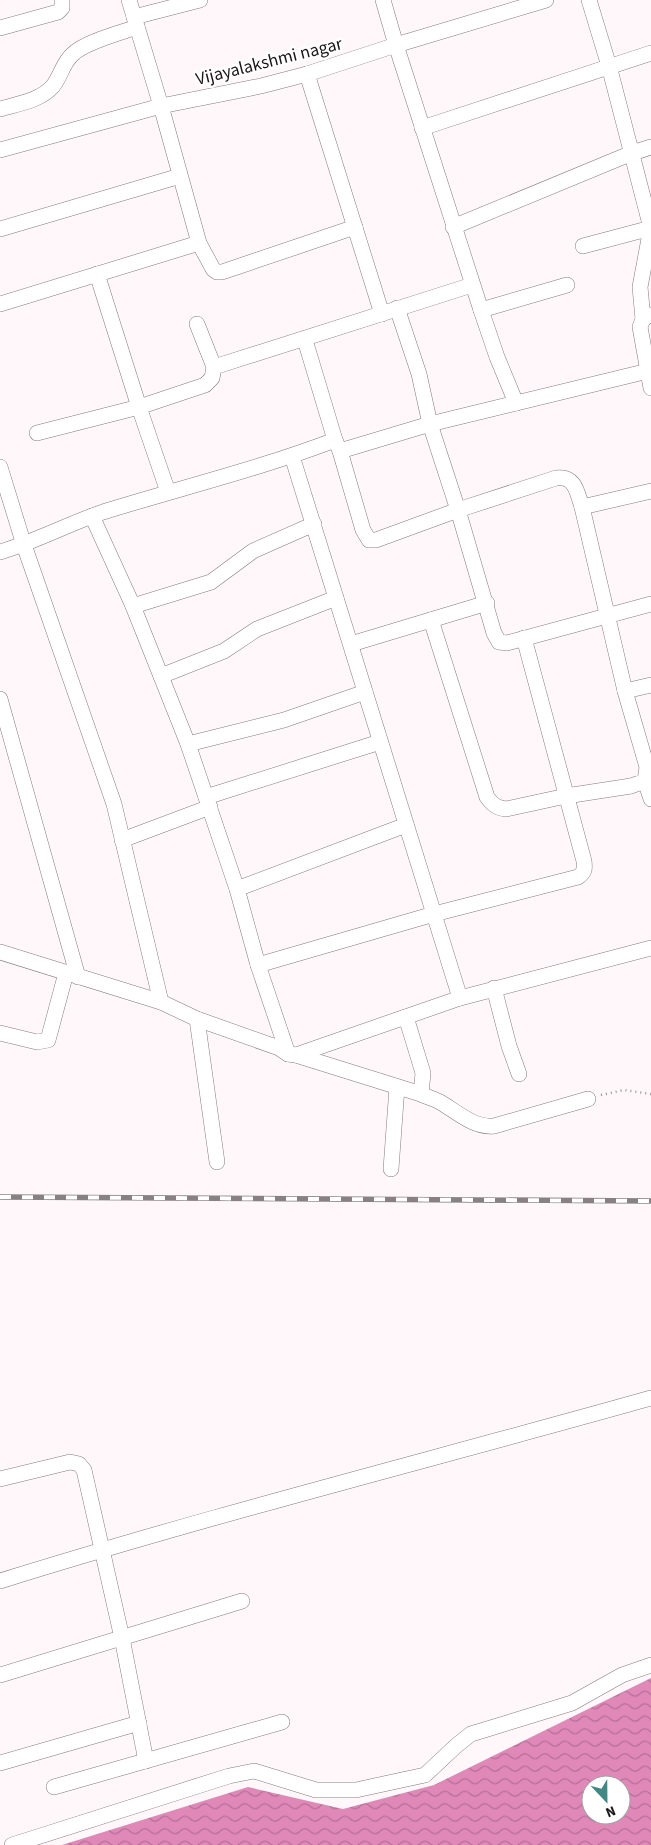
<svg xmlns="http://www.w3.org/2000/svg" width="651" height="1845" viewBox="0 0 651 1845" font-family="'Source Sans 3',sans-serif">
  <defs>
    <pattern id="water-waves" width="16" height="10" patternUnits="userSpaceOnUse" patternTransform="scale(1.25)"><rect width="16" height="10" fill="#e089b9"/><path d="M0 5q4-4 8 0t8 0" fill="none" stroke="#b56f95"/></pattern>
  </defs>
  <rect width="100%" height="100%" fill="#fff7fa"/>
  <path fill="url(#water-waves)" fill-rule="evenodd" d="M651,1678v167h-589l186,-58 95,22 91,-24zM591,1785h30v30h-30z"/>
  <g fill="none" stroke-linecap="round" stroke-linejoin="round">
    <defs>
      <g id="minor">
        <polyline points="129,0 161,106 199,243 213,269 217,272 222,272 355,227"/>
        <polyline points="383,0 396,45 481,310 567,285"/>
        <polyline points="589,0 609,66 651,228"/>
        <polyline points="134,17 200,0"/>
        <polyline points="0,28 58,12 62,8 62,0"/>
        <polyline points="307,74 382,314"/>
        <path d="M0,109c17,-5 40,-8 53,-23 8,-10 10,-24 20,-32 12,-12 47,-21 64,-27"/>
        <polyline points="422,128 651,53"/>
        <polyline points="0,150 161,106 261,86 307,74 396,45 546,0"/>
        <polyline points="453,227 632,153 651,147"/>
        <polyline points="0,229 180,176"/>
        <polyline points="583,246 651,228 640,287 643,319"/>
        <polyline points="97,274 139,407 168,492"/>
        <polyline points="0,304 199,243"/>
        <polyline points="397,308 419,374 430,424 458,510 494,633 499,642 507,643 651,604"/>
        <polyline points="481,310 497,357 516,403"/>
        <polyline points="650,315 643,319 640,327 651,388"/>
        <path d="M305,340l30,100 5,11 23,79 6,10h7l82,-30 98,-32c19,-3 21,14 26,29l43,184 22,76 -2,14 -14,5 -65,10 -60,13c-9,-1 -13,-4 -19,-12l-56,-177"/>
        <polyline points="214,367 472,285"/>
        <polyline points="37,433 139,407 205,385 212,378 214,367 197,324"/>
        <polyline points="340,451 430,424 648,371"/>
        <polyline points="292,456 460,998"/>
        <polyline points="0,467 24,545 114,804 161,1002"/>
        <polyline points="582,507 651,491"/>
        <polyline points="92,516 133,606 188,744 237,889 258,965 288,1054"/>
        <path d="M0,552c35,-10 68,-28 103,-40 77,-24 156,-43 232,-72"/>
        <polyline points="133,606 211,582 253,551 314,524"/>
        <polyline points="351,644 487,603"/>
        <polyline points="161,676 224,651 257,629 336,598"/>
        <polyline points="625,691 651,685"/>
        <polyline points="0,699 78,977"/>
        <polyline points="188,744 284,720 365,692"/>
        <polyline points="645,781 651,799"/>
        <polyline points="206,797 380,742"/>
        <polyline points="122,840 210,807"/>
        <polyline points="237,889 406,825"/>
        <path d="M0,952l161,50 36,17 82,29 9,6 8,1 125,39c6,3 13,5 19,8 17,10 34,26 54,24l94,-27"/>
        <path d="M258,965l176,-51 144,-37c7,-5 7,-8 6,-16l-60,-223"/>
        <polyline points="494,988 509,1046 519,1074"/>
        <polyline points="406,1017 423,1073 421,1094"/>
        <polyline points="197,1019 217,1162"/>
        <polyline points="0,1033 37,1042 48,1040 66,973"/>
        <polyline points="296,1055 460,998 651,948"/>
        <polyline points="391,1169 397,1087"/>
        <polyline points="0,1479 70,1462 79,1464 84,1470 122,1638 146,1761"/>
        <path d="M0,1581c215,-67 434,-122 651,-183"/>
        <polyline points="0,1675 242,1601"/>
        <polyline points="0,1763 139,1723"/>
        <polyline points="54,1787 282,1722"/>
        <polyline points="12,1845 229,1776 254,1771 316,1790 356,1790 425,1775 457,1745 471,1734 572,1703 622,1675 651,1665"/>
      </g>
    </defs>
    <use href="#minor" stroke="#857a7f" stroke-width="16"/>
    <polyline stroke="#9a9395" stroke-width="2.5" stroke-dasharray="1 4" stroke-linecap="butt" points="601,1095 624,1090 651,1094"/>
    <use href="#minor" stroke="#fff" stroke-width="15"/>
    <defs>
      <polyline id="rail" points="0,1197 651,1201"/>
    </defs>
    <use href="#rail" stroke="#878183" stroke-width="5.5"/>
    <use href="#rail" stroke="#fff" stroke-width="4" stroke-dasharray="11" stroke-linecap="butt"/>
  </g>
  <g text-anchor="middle" stroke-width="5" stroke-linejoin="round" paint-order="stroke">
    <g font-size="18" fill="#1a1517" stroke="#fff">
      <text transform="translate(269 61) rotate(-14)" y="6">Vijayalakshmi nagar</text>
    </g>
  </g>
  <g transform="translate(606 1800) rotate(158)"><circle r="24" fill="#ffffff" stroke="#a3a1a2"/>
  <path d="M0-4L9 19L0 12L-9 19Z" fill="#418885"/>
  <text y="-8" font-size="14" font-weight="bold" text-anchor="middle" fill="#1a1517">N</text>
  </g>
</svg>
